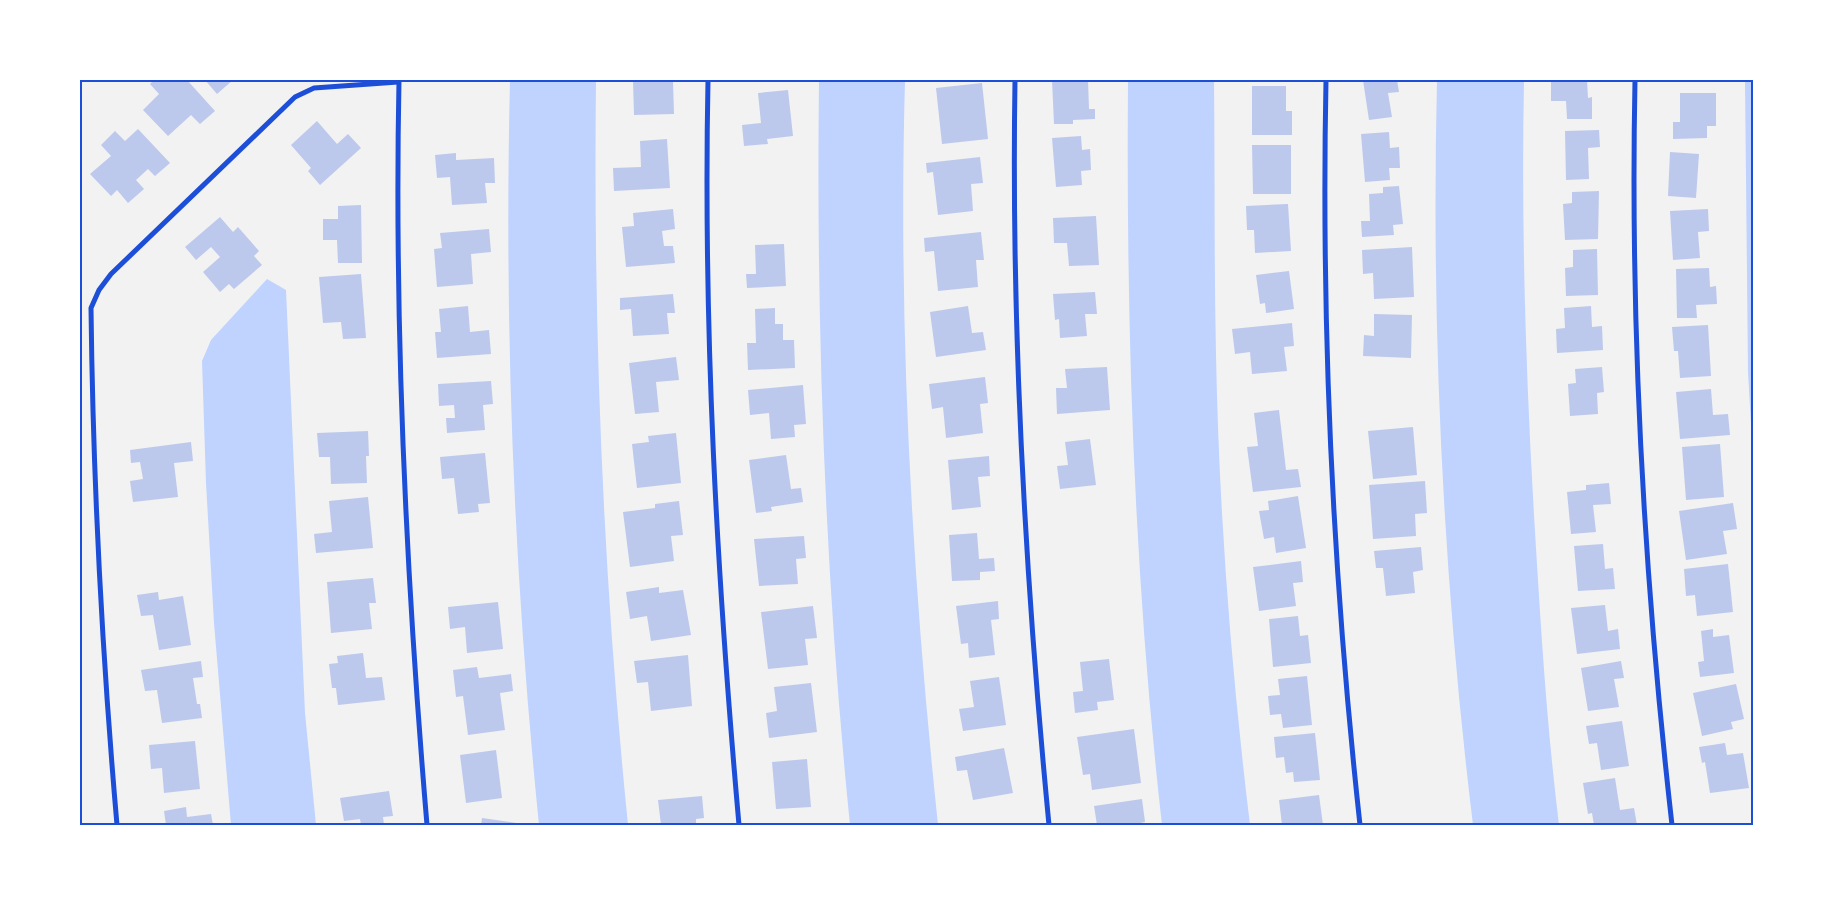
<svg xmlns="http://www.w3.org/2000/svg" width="1833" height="905" viewBox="0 0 1833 905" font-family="Inter,sans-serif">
  <rect width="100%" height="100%" fill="#f2f2f2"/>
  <g fill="#bfd3fe">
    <path d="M510,80h86c-3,248 7,498 32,745h-89c-25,-247 -35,-497 -29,-745z"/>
    <path d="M819,80h86c-7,248 7,498 33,745h-88c-25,-247 -34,-496 -31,-745z"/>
    <path d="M1128,80h86c1,92 0,184 2,275 3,157 15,314 34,470h-88c-28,-247 -36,-496 -34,-745z"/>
    <path d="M1437,80h87c-3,151 2,301 11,452 6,98 12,196 24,293h-86c-30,-246 -42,-497 -36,-745z"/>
    <polygon points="1745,80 1753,80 1753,459 1748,372"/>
    <polygon points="267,279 286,290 305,713 316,825 231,825 214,623 206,483 202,361 211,340"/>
  </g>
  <g fill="#bdc9ec">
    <polygon points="154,80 187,80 215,111 200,124 191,115 168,136 143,110 159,94 150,84"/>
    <polygon points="205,80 233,80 217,94"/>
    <polygon points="633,80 673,81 674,114 634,115"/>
    <polygon points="1052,80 1088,80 1089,109 1095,109 1095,119 1073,120 1073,124 1054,124"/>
    <polygon points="1363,80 1397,80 1399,92 1388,93 1392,117 1369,120"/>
    <polygon points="1558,80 1587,80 1588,98 1592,97 1592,119 1567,119 1566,101 1551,101 1551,82 1558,82"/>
    <polygon points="982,83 988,139 942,144 936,88"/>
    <polygon points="1252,86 1286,86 1286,111 1292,111 1292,135 1252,135"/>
    <polygon points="788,90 793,136 767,139 768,144 744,146 742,125 761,123 758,93"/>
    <polygon points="1680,93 1716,93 1716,126 1707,126 1707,138 1673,139 1673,122 1680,122"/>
    <polygon points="317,121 337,144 348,134 361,148 320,185 308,171 311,168 291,145"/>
    <polygon points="138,129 170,163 155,176 148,169 136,180 144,189 128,203 117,190 111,196 90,174 111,156 101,145 115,131 125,141"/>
    <polygon points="1599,130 1600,147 1588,148 1589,179 1566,180 1565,131"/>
    <polygon points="1389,132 1390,148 1399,147 1400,168 1389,168 1390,180 1365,182 1361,134"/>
    <polygon points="1081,136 1082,150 1090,149 1091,170 1081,171 1082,185 1056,187 1052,138"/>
    <polygon points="667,139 670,188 614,191 613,168 641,167 640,141"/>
    <polygon points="1252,145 1291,145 1291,194 1253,194"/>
    <polygon points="1670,152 1699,154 1696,198 1668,196"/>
    <polygon points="456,153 456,160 494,158 495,183 485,183 487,203 452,205 450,177 437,178 435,155"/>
    <polygon points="980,157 983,183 971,184 973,211 938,215 933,172 927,173 926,163"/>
    <polygon points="1399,186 1403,224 1393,225 1394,235 1362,237 1361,221 1370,221 1369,194 1383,193 1383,187"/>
    <polygon points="1599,191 1598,239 1565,240 1563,204 1572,203 1572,192"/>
    <polygon points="1288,204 1291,251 1255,253 1254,230 1247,230 1246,206"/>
    <polygon points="361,205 362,263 338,263 337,240 323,240 323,219 338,219 338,206"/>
    <polygon points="673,209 675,229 662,231 664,246 673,246 675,263 626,267 622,227 634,226 633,213"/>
    <polygon points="1708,209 1709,231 1698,232 1700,258 1673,260 1670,211"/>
    <polygon points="1096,216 1099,265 1069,266 1067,243 1054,243 1053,218"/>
    <polygon points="220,217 233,232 238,227 259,251 254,256 262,265 234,289 229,284 220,292 203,272 220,257 211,247 196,260 185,247"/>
    <polygon points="489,229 491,252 471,254 473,284 437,287 434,249 442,248 440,233"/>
    <polygon points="981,232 984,260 976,260 978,287 938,291 934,251 925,252 924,238"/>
    <polygon points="784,244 786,286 747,288 746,274 756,274 755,245"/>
    <polygon points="1412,247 1414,297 1374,299 1373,273 1363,274 1362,250"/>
    <polygon points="1597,249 1598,295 1566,296 1565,268 1573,267 1573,250"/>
    <polygon points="1709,268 1710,287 1716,286 1717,304 1696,305 1697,318 1677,318 1676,269"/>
    <polygon points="1289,271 1294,309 1266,313 1265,303 1260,304 1256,275"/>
    <polygon points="361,274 366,338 343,339 341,322 323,323 319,277"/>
    <polygon points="1095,292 1097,314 1085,314 1087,336 1060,338 1059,319 1055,320 1053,294"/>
    <polygon points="673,294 675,313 667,313 669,334 633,336 631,309 620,310 620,298"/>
    <polygon points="468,306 470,332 489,330 491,354 437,358 435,332 441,332 439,309"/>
    <polygon points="968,306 972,333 983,332 986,350 936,357 930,312"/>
    <polygon points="1591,306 1592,327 1602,326 1603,350 1557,353 1556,329 1565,328 1564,308"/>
    <polygon points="775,308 775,324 783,324 783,340 794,340 795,368 748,370 747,343 756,343 755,309"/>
    <polygon points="1374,314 1412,315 1411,358 1363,356 1364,335 1374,336"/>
    <polygon points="1292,323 1294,346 1284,347 1287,371 1252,374 1250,352 1235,354 1232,329"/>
    <polygon points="1708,325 1711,376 1680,378 1678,351 1674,351 1672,327"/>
    <polygon points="676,357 679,380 656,382 659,412 635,414 629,363"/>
    <polygon points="1107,367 1110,410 1057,414 1056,388 1067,388 1065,369"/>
    <polygon points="1602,367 1604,392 1597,393 1598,414 1570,416 1568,384 1576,383 1575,369"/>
    <polygon points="985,377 988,403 980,404 983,433 946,438 943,407 932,409 929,384"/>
    <polygon points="491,381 493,404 483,405 485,430 447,433 446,418 455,418 454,405 439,406 438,384"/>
    <polygon points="803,385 806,424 794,425 795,437 771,439 769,413 750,415 748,390"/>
    <polygon points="1711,389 1713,415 1728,414 1730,435 1680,439 1676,392"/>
    <polygon points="1279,410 1286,470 1298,469 1301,487 1253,492 1247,447 1258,446 1254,413"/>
    <polygon points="1413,427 1417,475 1373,479 1368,431"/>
    <polygon points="368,431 369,456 366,456 367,483 331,484 330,457 319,457 317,433"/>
    <polygon points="676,433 681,483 637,488 632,444 649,442 648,436"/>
    <polygon points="1090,439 1096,485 1060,489 1057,466 1068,465 1065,442"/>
    <polygon points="191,442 193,461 174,463 178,497 133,502 130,481 143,479 140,462 131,463 130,450"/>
    <polygon points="1720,444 1724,497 1686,500 1682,447"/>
    <polygon points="485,453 490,503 478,504 479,512 458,514 454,478 442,479 440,457"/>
    <polygon points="786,455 791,489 801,488 803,502 771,507 772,511 756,513 749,460"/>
    <polygon points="989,456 990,476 978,477 981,507 952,510 948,460"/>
    <polygon points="1425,481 1427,513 1415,514 1416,536 1373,539 1369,485"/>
    <polygon points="1609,483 1611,504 1593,505 1596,532 1571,534 1567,492 1586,490 1586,485"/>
    <polygon points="1298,496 1306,548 1276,553 1274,537 1264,539 1259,511 1269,510 1268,501"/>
    <polygon points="368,497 373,548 316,553 314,534 332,532 329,501"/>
    <polygon points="679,501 683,535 671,536 674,561 630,567 623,512 655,508 655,504"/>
    <polygon points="1733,503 1737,529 1723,531 1727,554 1686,560 1679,511"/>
    <polygon points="977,533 979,559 994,558 995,571 980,572 980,580 952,581 949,535"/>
    <polygon points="804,536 806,558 796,559 798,584 759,586 754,539"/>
    <polygon points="1603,544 1605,569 1613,568 1615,589 1578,591 1574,546"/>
    <polygon points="1421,547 1423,570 1413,572 1415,593 1386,596 1383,568 1376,568 1374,551"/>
    <polygon points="1301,561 1303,582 1293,583 1296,606 1259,611 1253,567"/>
    <polygon points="1728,564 1733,612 1697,616 1695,595 1686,596 1684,569"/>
    <polygon points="373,578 376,603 369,603 372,629 331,633 327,582"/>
    <polygon points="659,587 659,593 683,590 691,635 651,641 647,616 630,619 626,592"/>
    <polygon points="158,592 159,600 183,596 191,645 159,650 153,615 141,616 137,595"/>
    <polygon points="998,601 999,619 991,620 995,655 969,658 968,643 961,644 956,606"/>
    <polygon points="498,602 503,649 467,653 465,627 450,629 448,607"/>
    <polygon points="1605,605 1608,631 1618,629 1620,649 1577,654 1571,608"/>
    <polygon points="813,606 817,638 805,639 808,665 768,669 761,612"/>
    <polygon points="1298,616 1300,636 1308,635 1311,663 1273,667 1269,619"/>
    <polygon points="1713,629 1713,637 1729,635 1734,673 1700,677 1698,662 1704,661 1701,631"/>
    <polygon points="363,653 366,678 382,677 385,700 338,705 336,688 332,688 329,664 338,663 337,656"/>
    <polygon points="688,655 692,706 651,711 648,682 637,683 634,661"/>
    <polygon points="1109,659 1114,700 1097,702 1098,710 1075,713 1073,692 1083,691 1080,662"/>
    <polygon points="201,661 203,677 193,678 197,704 200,704 202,718 162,723 157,690 145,691 141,670"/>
    <polygon points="1621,661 1624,678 1614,679 1619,707 1588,711 1581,668"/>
    <polygon points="477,667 479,678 511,674 513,691 500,693 505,730 468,735 463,696 456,697 453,670"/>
    <polygon points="1307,676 1312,725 1283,728 1281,714 1270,715 1268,696 1280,695 1278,679"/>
    <polygon points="999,677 1006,725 963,731 959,709 974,707 970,681"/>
    <polygon points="811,683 817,732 769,738 766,713 777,711 774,687"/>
    <polygon points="1736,684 1744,719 1731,722 1733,729 1702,736 1693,693"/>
    <polygon points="1622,721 1629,766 1601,770 1597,743 1589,744 1586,726"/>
    <polygon points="1134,729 1141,783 1092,790 1090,774 1083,775 1077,737"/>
    <polygon points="1315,733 1320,780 1294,782 1293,772 1286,773 1284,757 1276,758 1274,737"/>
    <polygon points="195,741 200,789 164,793 162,768 151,769 149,745"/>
    <polygon points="1725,743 1727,755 1743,753 1749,788 1710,793 1705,762 1702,763 1699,747"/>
    <polygon points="1004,748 1013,793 973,800 967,770 957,771 955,757"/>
    <polygon points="496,750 502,798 466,803 460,755"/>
    <polygon points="807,759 811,807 776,809 772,762"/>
    <polygon points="1615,778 1620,810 1634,808 1637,825 1594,825 1592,813 1588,814 1583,783"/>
    <polygon points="389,791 393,816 383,817 384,825 361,825 360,819 344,821 340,798"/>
    <polygon points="1319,795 1323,825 1282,825 1279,800"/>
    <polygon points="702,796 704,818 696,819 696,825 661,825 658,800"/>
    <polygon points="1142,799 1145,822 1132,825 1097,825 1094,806"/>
    <polygon points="186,807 187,817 211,814 213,825 166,825 164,811"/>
    <polygon points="482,818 524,824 523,825 481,825"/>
  </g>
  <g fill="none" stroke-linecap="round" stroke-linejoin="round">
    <g stroke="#1d4ed8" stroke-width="5">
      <path d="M399,80c-5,249 7,497 28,745"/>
      <path d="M708,80c-5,249 9,497 31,745"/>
      <path d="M1015,80c-4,249 10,497 34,745"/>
      <path d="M1326,80c-5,249 7,498 34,745"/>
      <path d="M1635,80c-5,249 9,498 37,745"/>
      <path d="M117,825c-15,-172 -24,-344 -26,-517l8,-18 12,-16 184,-177 19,-9 84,-6"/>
    </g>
  </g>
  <rect width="1833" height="905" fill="none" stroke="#ffffff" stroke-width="162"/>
  <rect x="81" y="81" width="1671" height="743" fill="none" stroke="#1d4ed8" stroke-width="2"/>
</svg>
